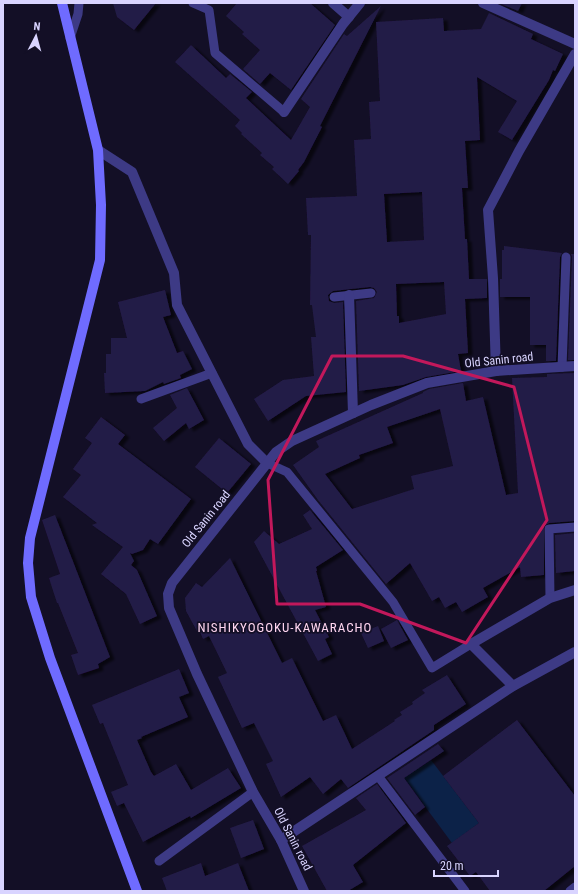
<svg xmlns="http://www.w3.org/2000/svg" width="578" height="894" viewBox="0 0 578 894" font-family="'Roboto Condensed',sans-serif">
  <defs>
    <filter id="shadow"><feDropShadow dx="4.5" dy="2.5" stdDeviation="1" flood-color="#0009"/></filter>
  </defs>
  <rect width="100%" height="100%" fill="#130f26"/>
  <polygon fill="#0c2248" points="431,760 479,823 452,843 404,778"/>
  <g fill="#241b47" fill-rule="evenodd" filter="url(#shadow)">
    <polygon points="113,3 156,3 134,30 117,17"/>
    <polygon points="237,3 310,3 335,25 291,90 270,73 260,84 243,69 260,50 242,34 244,32 226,16"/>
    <polygon points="499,3 522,3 518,11"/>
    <polygon points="381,6 320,126 322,127 304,162 298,170 299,171 288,184 272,169 274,167 260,155 262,153 241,134 242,133 235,126 240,120 175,62 191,45 226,78 230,74 252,92 246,98 291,140 310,107 301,99 344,34 347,36"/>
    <path d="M489,13l44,21 -2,5 32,15 -8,17 -2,-1 -4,10 -37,60 -14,-8 19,-31 -40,-24 3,63 -15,1 3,47h-6l3,51h2l2,40h18v19l-22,1 3,54 -10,1 3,17 -35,6 -23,8 -44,6 -3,-90 18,-3 3,-6 -3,-4 -4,-1 -37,4 -5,4 1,6 5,2 9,-1 3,90 -40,4 -38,25 -14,-22 29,-19 31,-4 -3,-39h5l-4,-32h-2l1,-70h-3l-2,-37 51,-2 -3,-56 17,-1 -2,-37 11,-1 -4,-79 67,-4 1,13 37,-2zM422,192l2,48 -37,2 -3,-48zM444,282l2,32 -47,9v-7h-2l-1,-32z"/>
    <polygon points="504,246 562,253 560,257 556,361 546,361 546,345 530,345 530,297 500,297 500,279 502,279 502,250 504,250"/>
    <polygon points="571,254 575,254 575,360 568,360 572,257"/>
    <polygon points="165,290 171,315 163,317 177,353 183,351 192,369 180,375 181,378 164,384 163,382 145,391 105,393 104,373 106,373 106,354 111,354 111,338 127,338 118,302"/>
    <path d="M575,373v148l-26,2 -5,3v49l-23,2 -1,-10 -37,21 5,9 -26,15 -6,-10 -11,6 -6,-11 -7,4 -22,-38 -24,21 -68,-84 -25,-35 26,-18 -3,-6 107,-48v-1l6,-3 34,-6 3,18 17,-4 23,98 12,-2 -6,-115 35,-1v-3zM440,409l13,57 -42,10 3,13 -62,20 -27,-35 35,-16 -1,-3 34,-12 -6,-16z"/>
    <polygon points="187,388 204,420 189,429 186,423 164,441 153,428 177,408 170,395"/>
    <polygon points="101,417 125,435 118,444 191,499 158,544 150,539 143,550 132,554 130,553 134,561 131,565 137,570 157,616 140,624 126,594 101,574 123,547 92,525 97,523 63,497 81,475 73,469 92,443 85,438"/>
    <polygon points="219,438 251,464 227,493 195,467"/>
    <polygon points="310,510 343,550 316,567 317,571 316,571 326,607 315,610 329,637 325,639 332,654 318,661 254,542 264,531 279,544 312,529 303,515"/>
    <polygon points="55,515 110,657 98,664 99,668 78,675 71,655 78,653 58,603 57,603 49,578 60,574 42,520"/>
    <polygon points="575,533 575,571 556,573 555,535"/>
    <polygon points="230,558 282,663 292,658 323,721 336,715 352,749 395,721 394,720 402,715 400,712 413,704 412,702 425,693 422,690 447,675 466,704 434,725 434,730 348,788 341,779 323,794 310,777 281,797 266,764 273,761 254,723 242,728 218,677 227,673 209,636 203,639 200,632 198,633 186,611 185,598 196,583 202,587"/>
    <polygon points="397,620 408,640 391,648 381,629"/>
    <polygon points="378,626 384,641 368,648 361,633"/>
    <polygon points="179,669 189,693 179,697 188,717 141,737 142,738 137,740 151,772 154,776 176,764 191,790 228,768 241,788 191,818 190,816 143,842 124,803 117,806 111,792 128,785 103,723 100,724 92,705"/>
    <polygon points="517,720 575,796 575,866 544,891 490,891 476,872 470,876 447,846 479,823 443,776"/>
    <polygon points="438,744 444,751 404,778 425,807 415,815 387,778"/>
    <polygon points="377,784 406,823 353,865 363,882 348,891 327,891 302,846 366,810 356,798"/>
    <polygon points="253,820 264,849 241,858 230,828"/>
    <polygon points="201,863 205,876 238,863 249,891 167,891 162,878"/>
  </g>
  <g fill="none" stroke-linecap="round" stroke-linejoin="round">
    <g stroke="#3d3a85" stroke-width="9">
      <polyline points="193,3 209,10 215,53 284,112"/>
      <polyline points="70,38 78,14 79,3"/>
      <polyline points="334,297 371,293"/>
      <polyline points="562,367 566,257"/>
      <polyline points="141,399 212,373"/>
      <polyline points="267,463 287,472 393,602 432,668 471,644"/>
      <polyline points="550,598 549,529 575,527"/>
      <polyline points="378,776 465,891"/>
      <polyline points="159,861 253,792"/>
      <polyline points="570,891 575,887"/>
    </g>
    <g stroke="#3d3a85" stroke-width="10">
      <polyline points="333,3 349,17"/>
      <polyline points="483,3 575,44"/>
      <polyline points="284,112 343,24 360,3"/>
      <polyline points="98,150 132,172 174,273 177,305 248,444 267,463"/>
      <polyline points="349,295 353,413"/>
      <polyline points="496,371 493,278 488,210 519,151 575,54"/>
      <polyline points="513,686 471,644 550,598 575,590"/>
      <polyline points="281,840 513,686 575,652"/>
      <polyline points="304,891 281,840 253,792 197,674 169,608 168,594 172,583 276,452 292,441 371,405 427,383 496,371 575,366"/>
    </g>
    <polyline stroke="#6f6bff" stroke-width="10" points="62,3 98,150 101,205 100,260 30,538 28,563 31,597 50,658 137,891"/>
  </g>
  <path fill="none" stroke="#c2185b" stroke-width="3" stroke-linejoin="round" d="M332,356h71l111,31 33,133 -81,123 -106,-39h-83l-9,-124z"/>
  <g text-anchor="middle" stroke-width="3.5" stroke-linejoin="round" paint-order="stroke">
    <g font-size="12" fill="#d9d4ff" stroke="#130f26">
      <text transform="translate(499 360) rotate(-6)" y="4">Old Sanin road</text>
      <text transform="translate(206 519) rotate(-51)" y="4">Old Sanin road</text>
      <text transform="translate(293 839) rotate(63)" y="4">Old Sanin road</text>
    </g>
    <g font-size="13" letter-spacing="1" fill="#ffd6f0" stroke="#130f26">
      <text x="285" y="632">NISHIKYOGOKU-KAWARACHO</text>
    </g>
  </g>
  <rect width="578" height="894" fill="none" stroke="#d9d4ff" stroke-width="8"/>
  <g transform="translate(36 36) rotate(6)" stroke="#130f26" stroke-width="3" paint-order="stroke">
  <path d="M0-3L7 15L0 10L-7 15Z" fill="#d9d4ff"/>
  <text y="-6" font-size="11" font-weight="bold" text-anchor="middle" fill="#d9d4ff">N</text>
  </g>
  <path d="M434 870v6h64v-6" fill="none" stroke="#d9d4ff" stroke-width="2"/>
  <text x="440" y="870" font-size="12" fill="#d9d4ff" stroke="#130f26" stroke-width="3" paint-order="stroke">20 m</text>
</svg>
